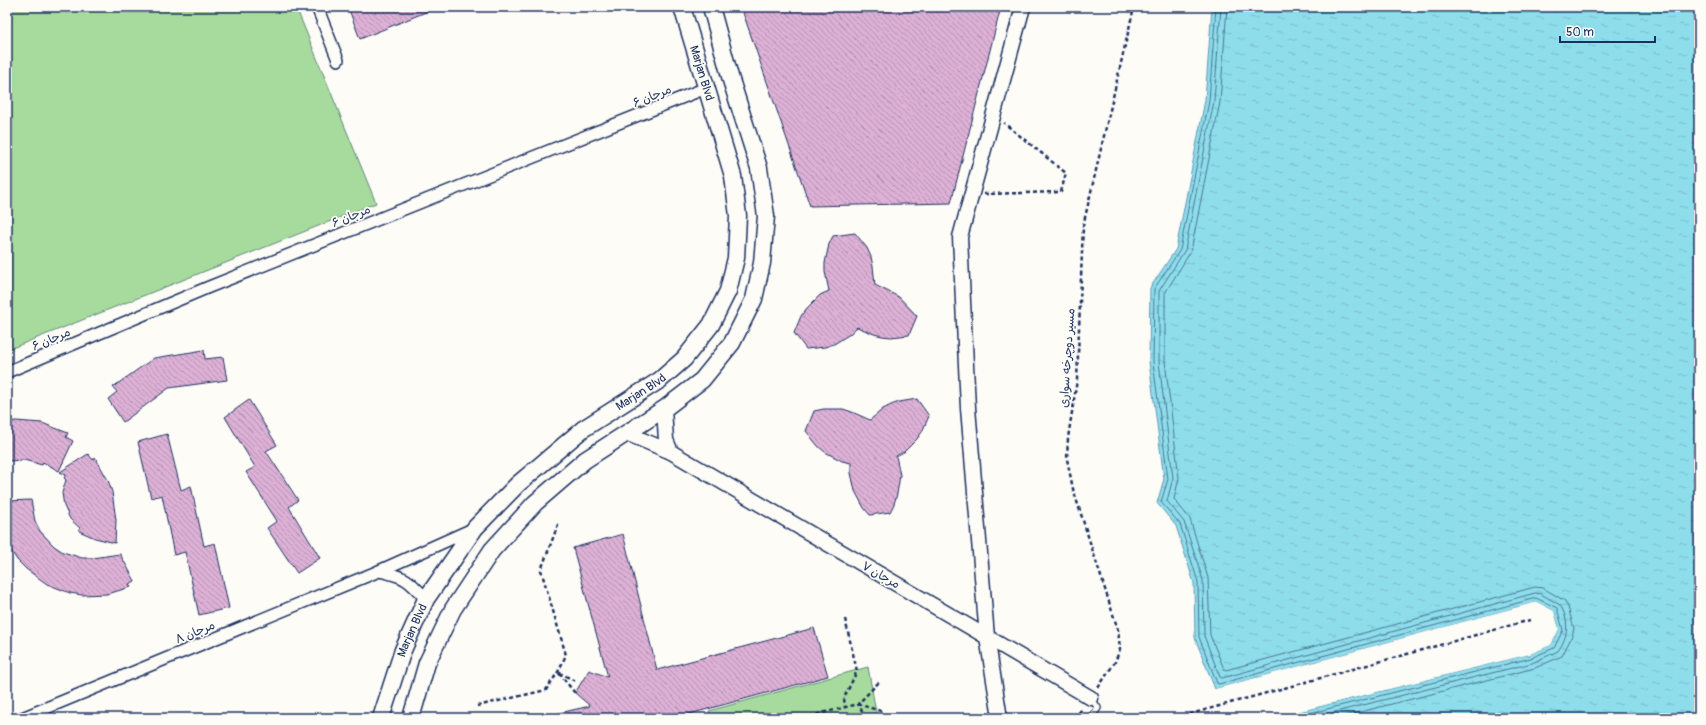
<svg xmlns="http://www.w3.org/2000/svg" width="1706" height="725" viewBox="0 0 1706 725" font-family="Pangolin,'Playpen Sans Arabic',sans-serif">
  <defs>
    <pattern id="water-ripples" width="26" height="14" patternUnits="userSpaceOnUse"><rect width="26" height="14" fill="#8eddeb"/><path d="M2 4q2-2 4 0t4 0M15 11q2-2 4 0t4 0" fill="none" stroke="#7abecc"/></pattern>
    <pattern id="building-back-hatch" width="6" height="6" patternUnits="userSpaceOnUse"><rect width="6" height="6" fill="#ddb1d6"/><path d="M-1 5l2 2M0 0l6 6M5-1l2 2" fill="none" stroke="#b290b1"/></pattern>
  </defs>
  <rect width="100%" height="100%" fill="#fdfcf7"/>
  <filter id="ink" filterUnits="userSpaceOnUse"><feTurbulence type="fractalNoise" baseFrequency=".025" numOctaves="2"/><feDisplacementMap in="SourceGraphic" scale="8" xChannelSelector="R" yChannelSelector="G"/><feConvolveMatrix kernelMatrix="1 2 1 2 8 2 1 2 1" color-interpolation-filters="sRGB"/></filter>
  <g filter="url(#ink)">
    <g fill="#a7db9d" stroke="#61857e">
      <polygon points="7,7 296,7 376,203 7,350"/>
      <polygon points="868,667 877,718 711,718 709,711"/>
    </g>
    <polygon fill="url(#water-ripples)" stroke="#6097b3" points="1212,7 1699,7 1699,718 1274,718 1530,654 1551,645 1559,629 1554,611 1537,602 1215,689 1195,638 1194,583 1176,526 1157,503 1164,479 1149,362 1150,288 1176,249 1205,100"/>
    <polygon fill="#fdfcf7" points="1537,602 1554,611 1559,629 1551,645 1530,654 1272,718 1274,716 1529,652 1550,644 1556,629 1552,612 1536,604 1215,691 1215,689"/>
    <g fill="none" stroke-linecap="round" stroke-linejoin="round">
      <g stroke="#497596" stroke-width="1">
        <polyline points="1216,7 1209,101 1180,250 1154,289 1153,362 1168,479 1161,502 1180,524 1198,582 1199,637 1217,683 1219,684 1536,598 1557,608 1563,630 1554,648 1531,658 1291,718"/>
        <path d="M1221,7l-7,94 -29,149 -26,41v71l14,116 -6,23 17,21 19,58 1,56 16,41 2,1 313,-85 6,1 19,11c10,16 8,32 -2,46l-26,12 -221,55"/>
        <polyline points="1227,7 1220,102 1191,251 1165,293 1165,361 1179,478 1174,499 1190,519 1208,578 1210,635 1224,669 1226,670 1535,587 1543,588 1565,601 1568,607 1574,629 1572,636 1562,656 1535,668 1336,718"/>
      </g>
    </g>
    <g fill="url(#building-back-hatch)" stroke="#1b2f5e">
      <polygon points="348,7 438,7 360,39"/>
      <polygon points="741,7 1001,7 951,203 810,206"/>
      <polygon points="855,233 867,248 871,257 873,266 875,285 899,297 917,316 909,335 891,337 882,336 874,334 857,327 850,334 834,344 825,347 806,349 794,333 801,316 807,308 820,295 829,291 825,272 825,263 829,244 833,236"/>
      <polygon points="204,350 205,359 223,357 227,380 169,388 123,422 108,399 117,392 113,387 154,358"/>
      <polygon points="917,399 929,416 922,432 917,439 904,452 896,456 900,475 897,494 894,504 890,512 870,515 864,508 855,491 851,473 851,463 842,461 825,452 818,446 806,431 814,411 824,409 843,409 852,412 870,420 883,409 891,405 899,402"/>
      <polygon points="249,400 277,445 266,451 298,500 289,507 320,558 297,573 267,528 277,521 246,472 255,467 225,417"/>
      <polygon points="16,421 42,423 68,433 66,437 73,441 59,471 43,462 42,465 24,460 7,461 7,422"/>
      <polygon points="167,434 181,490 191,486 204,546 215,543 229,608 199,615 185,552 174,555 162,495 151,498 138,442"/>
      <polygon points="88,454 93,460 95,457 108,480 112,492 116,520 115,543 95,538 79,531 80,528 70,519 64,506 62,493 66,480 64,478 66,475 60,472"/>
      <polygon points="31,500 35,521 40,531 54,546 63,552 82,558 92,558 120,554 135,581 129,584 131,587 107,594 82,595 70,593 47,584 26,569 17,560 7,544 7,501"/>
      <polygon points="623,534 657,670 814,628 828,676 686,715 688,718 556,718 555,714 590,706 575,693 589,670 608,677 573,548"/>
    </g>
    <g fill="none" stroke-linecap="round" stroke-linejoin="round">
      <defs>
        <polyline id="service" points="1091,718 1098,708 1092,699"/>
        <g id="minor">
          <polyline points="317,7 338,60"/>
          <polyline points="7,372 209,287 706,88"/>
          <path d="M379,571c27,6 29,8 47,28"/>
          <polyline points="22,718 379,571 475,528"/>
        </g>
        <g id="tertiary">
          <polyline points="664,409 666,440 671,452"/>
          <polyline points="626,433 671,452 1091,698"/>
          <polyline points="1000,718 987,637 968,408 960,237 1023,7"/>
        </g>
        <g id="secondary">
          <path id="s1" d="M381,718l22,-68 23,-51 49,-71 43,-44 65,-55 77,-49 24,-21 27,-34 17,-34 8,-33 2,-42 -5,-40 -51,-169"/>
          <polyline points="411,718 427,663 453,609 492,550 535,503 585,460 664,409 702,380 732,343 754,299 762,263 766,216 759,168 731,80 711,7"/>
        </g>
      </defs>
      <use href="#service" stroke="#1b2f5e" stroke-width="8"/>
      <use href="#minor" stroke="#1b2f5e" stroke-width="14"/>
      <use href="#tertiary" stroke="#1b2f5e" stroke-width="17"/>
      <use href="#secondary" stroke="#1b2f5e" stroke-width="19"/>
      <g stroke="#1b2f5e" stroke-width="2.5" stroke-dasharray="4 3" stroke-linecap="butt">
        <polyline points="984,194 1061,192 1066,173 1004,123"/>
        <polyline points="845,619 857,671 844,698 845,707"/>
        <polyline points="575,681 558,672 575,693"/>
        <polyline points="1098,688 1115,662 1120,649 1118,630 1073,489 1067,459 1068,438 1077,380 1083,226 1134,7"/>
        <polyline points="477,706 546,690 558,672 566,655 541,570 559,522"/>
        <polyline points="756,718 772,714 773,718"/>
        <polyline points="803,718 858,704 884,712"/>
        <polyline points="866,718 858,704 879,682"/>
        <polyline points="1074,718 1083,708"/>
        <polyline points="1176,718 1530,620"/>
      </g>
      <use href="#service" stroke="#fdfcf7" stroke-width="5.5"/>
      <use href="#minor" stroke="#fdfcf7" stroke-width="11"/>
      <use href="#tertiary" stroke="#fdfcf7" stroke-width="14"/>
      <use href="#secondary" stroke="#fdfcf7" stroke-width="16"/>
    </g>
  </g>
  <g text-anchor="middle" stroke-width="3.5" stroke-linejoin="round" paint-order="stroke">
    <g font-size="12" fill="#1b2f5e" stroke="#fdfcf7">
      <text transform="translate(702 73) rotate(73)" y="4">Marjan Blvd</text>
      <text transform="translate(652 96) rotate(-22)" y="4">مرجان ۶</text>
      <text transform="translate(351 216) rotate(-22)" y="4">مرجان ۶</text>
      <text transform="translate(51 339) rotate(-23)" y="4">مرجان ۶</text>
      <text transform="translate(1067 358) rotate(-86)" y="4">مسیر دوچرخه سواری</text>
      <text dy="4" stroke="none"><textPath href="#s1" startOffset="429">Marjan Blvd</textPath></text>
      <text transform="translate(881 575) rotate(30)" y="4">مرجان ۷</text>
      <text dy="4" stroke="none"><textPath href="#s1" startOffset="93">Marjan Blvd</textPath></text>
      <text transform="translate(195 632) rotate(-22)" y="4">مرجان ۸</text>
    </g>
  </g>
  <rect width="1706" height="725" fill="none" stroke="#fdfcf7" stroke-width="24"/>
  <rect x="12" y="12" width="1682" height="701" fill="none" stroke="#1b2f5e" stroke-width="1.5" filter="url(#ink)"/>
  <path d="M1560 36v6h95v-6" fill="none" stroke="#1b2f5e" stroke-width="2"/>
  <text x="1566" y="36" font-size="12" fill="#1b2f5e" stroke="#fdfcf7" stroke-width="3" paint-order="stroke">50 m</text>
</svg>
